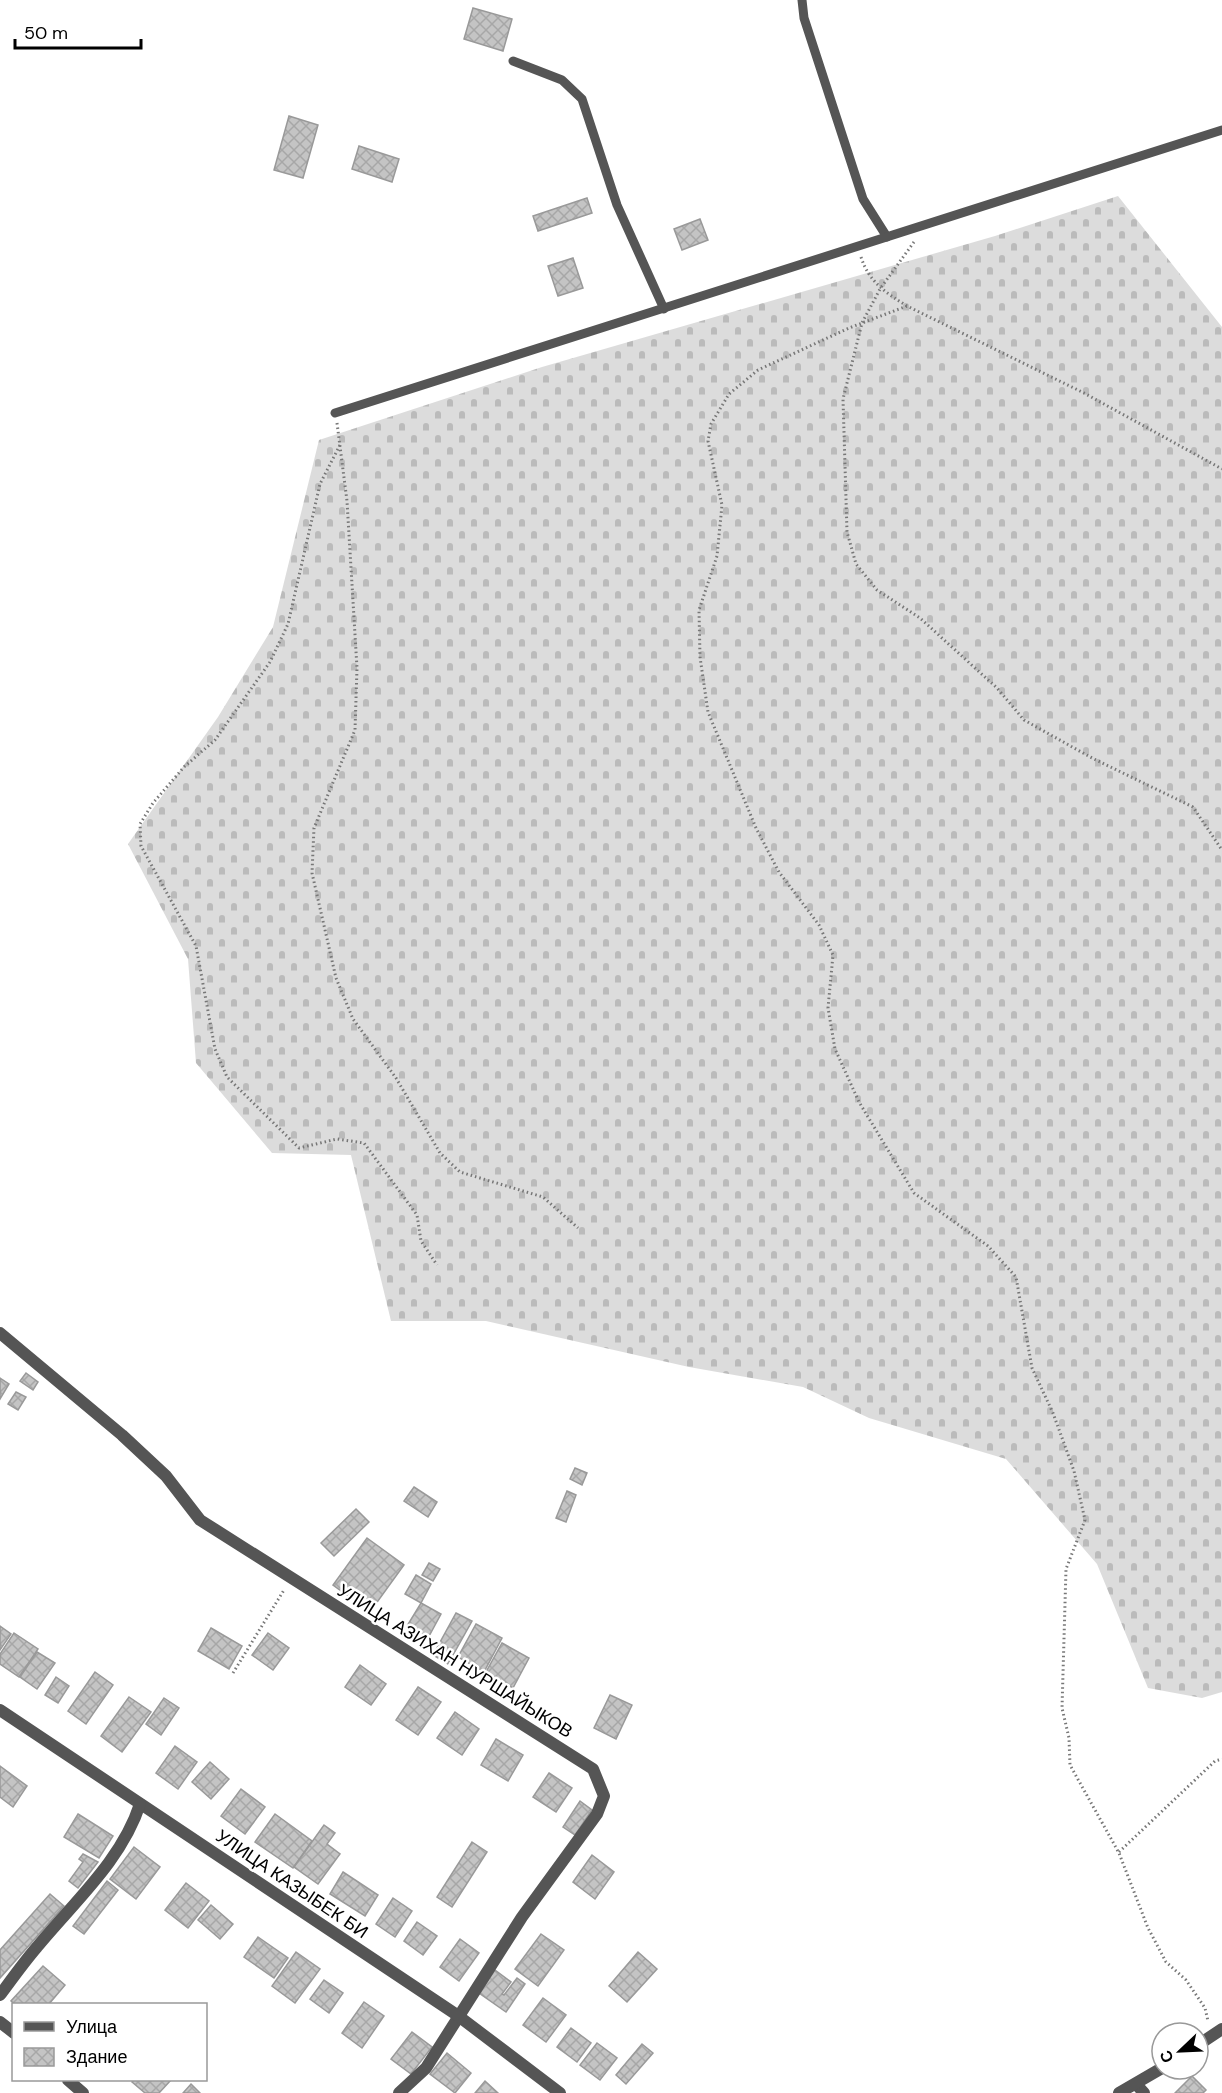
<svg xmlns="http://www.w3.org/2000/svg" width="1222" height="2093" viewBox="0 0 1222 2093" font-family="'DM Sans',sans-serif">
  <defs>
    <pattern id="cemetery-stones" width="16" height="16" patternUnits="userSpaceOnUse" patternTransform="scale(1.5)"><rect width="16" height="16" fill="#dcdcdc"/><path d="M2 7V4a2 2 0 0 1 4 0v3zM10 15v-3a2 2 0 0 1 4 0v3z" fill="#bbb"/></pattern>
    <pattern id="building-cross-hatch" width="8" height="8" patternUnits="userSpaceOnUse" patternTransform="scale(1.5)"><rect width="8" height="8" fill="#c4c4c4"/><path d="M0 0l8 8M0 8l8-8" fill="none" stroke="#a7a7a7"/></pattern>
  </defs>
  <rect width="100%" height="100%" fill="#fff"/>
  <polygon fill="url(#cemetery-stones)" points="1118,196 1222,327 1222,1692 1202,1698 1148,1688 1097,1564 1006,1459 869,1418 803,1387 689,1367 486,1321 391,1321 351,1155 272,1153 196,1063 188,959 128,844 218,717 273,627 319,440 542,367 995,236"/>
  <g fill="url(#building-cross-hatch)" stroke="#999" stroke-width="1.5">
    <polygon points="473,8 512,19 503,51 464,39"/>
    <polygon points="289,116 318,125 303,178 274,170"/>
    <polygon points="359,146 399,159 392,182 352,169"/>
    <polygon points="587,198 592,213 538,231 533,216"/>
    <polygon points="700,219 708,240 682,250 674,229"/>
    <polygon points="573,258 583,288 558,296 548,266"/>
    <polygon points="26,1373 38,1382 33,1390 20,1381"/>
    <polygon points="0,1378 9,1384 0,1399"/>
    <polygon points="16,1392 26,1397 18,1410 8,1404"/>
    <polygon points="575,1468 587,1473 582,1485 570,1479"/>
    <polygon points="414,1487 437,1502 428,1517 404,1501"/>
    <polygon points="567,1491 576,1495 566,1522 556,1518"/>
    <polygon points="356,1509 369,1522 334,1556 321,1543"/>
    <polygon points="367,1538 404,1565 370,1612 333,1585"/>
    <polygon points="429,1563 440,1569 433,1581 422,1575"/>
    <polygon points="416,1575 431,1584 421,1603 405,1594"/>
    <polygon points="421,1603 441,1614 428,1638 407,1626"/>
    <polygon points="456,1613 472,1621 448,1664 433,1655"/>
    <polygon points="476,1624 502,1638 484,1672 458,1657"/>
    <polygon points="0,1626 11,1634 0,1650"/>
    <polygon points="211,1628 242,1646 229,1669 198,1651"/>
    <polygon points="14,1633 38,1649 19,1677 0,1664 0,1654"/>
    <polygon points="268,1633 289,1648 273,1670 252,1655"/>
    <polygon points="502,1643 529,1658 513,1688 486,1672"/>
    <polygon points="37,1652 55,1663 37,1689 20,1677"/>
    <polygon points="360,1665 386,1684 371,1705 345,1687"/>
    <polygon points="95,1672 113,1685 86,1724 68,1711"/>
    <polygon points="56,1677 69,1686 58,1703 45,1695"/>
    <polygon points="418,1687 441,1702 418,1735 396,1720"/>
    <polygon points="610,1695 632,1705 616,1739 594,1728"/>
    <polygon points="129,1697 151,1712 122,1752 101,1736"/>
    <polygon points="164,1698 179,1708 161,1735 146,1724"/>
    <polygon points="455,1712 479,1729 462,1755 437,1738"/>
    <polygon points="496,1739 523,1755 508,1781 481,1765"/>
    <polygon points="175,1746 197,1762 178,1789 156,1773"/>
    <polygon points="210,1762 229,1779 211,1799 192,1782"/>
    <polygon points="0,1766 27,1786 13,1807 0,1797"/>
    <polygon points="549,1773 572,1788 556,1812 533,1797"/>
    <polygon points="241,1789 265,1807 245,1834 221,1816"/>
    <polygon points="580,1801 592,1810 575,1835 563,1827"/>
    <polygon points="78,1814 113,1836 99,1858 64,1837"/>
    <polygon points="275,1814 312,1841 293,1868 255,1842"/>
    <polygon points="324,1825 335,1833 327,1844 340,1854 318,1884 294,1867"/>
    <polygon points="472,1842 487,1852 452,1907 437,1897"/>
    <polygon points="134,1847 160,1867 136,1899 110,1879"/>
    <polygon points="83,1854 98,1862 78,1888 69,1881 83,1862 79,1859"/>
    <polygon points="592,1855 614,1872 595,1899 573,1882"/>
    <polygon points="343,1872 378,1895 365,1916 330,1894"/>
    <polygon points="107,1881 118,1890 84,1934 73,1926"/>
    <polygon points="186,1883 209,1901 188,1928 165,1910"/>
    <polygon points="50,1894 64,1906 0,1978 0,1950"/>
    <polygon points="393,1898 412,1911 395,1937 376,1924"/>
    <polygon points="211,1905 233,1924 220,1939 198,1920"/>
    <polygon points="417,1922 437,1936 423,1955 404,1941"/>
    <polygon points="541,1934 564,1950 538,1986 515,1969"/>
    <polygon points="258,1937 288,1958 274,1978 244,1957"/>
    <polygon points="460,1939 479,1953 459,1981 440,1967"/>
    <polygon points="296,1952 320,1969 295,2003 272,1986"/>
    <polygon points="638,1952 657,1969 627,2002 609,1986"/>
    <polygon points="43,1966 65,1985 49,2004 15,2004 11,2001"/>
    <polygon points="495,1970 511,1982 502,1994 504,1995 517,1978 525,1984 506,2012 479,1993"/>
    <polygon points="324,1980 343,1993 329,2013 310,1999"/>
    <polygon points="543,1998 566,2015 546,2042 523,2025"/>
    <polygon points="364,2002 384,2016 362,2048 342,2033"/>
    <polygon points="571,2028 591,2043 577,2062 557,2047"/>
    <polygon points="412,2032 432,2047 411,2074 391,2059"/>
    <polygon points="597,2043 617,2058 600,2080 580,2065"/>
    <polygon points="642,2044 653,2053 626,2084 616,2075"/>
    <polygon points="447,2053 471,2073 455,2093 430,2074"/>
    <polygon points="1192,2076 1206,2090 1203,2093 1175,2093"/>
    <polygon points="134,2080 171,2080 159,2093 145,2093 132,2082"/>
    <polygon points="485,2081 498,2093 475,2093"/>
    <polygon points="191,2084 200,2093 183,2093"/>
  </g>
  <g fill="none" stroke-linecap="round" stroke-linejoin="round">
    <g stroke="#777" stroke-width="3" stroke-dasharray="1.5 3" stroke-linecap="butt">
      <polyline points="914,242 880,289 862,323 843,399 847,532 856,564 877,590 920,618 997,688 1024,720 1092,758 1193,807 1222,850"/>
      <path d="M861,257c8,25 25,36 46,49l177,87 138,76"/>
      <polyline points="907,306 849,328 758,370 729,394 711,424 708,441 722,505 717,556 699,610 700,657 708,712 756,828 779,872 819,925 833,955 828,1008 835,1049 859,1102 914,1193 988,1246 1016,1277 1032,1368 1053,1413 1074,1471 1085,1520 1066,1569 1062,1708 1069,1738 1070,1765 1119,1853 1148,1928 1166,1962 1186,1980 1205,2008 1208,2021"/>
      <polyline points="337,423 347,501 357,668 355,730 314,828 312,873 336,978 353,1019 396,1078 440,1153 460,1172 543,1197 578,1228"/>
      <polyline points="340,445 320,484 288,624 270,662 215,740 184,767 153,803 140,824 141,846 196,946 215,1049 227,1077 299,1148 337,1139 364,1143 417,1215 421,1241 437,1265"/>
      <polyline points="233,1673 284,1590"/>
      <polyline points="1119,1852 1215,1761 1222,1759"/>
    </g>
    <g stroke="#555" stroke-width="9">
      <polyline points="802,0 804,18 863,199 887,237"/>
      <polyline points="513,61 562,80 582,99 617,205 664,309"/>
      <polyline points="335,413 1222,130"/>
    </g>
    <g stroke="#555" stroke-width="12">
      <polyline points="0,1333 122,1435 166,1476 200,1520 593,1769 604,1796 597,1814 522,1917 426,2068 399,2093"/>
      <polyline points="0,1710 457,2015 560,2093"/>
      <path d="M0,1995c12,-16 24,-33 37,-48 37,-45 85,-87 103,-143"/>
      <polyline points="0,2022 14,2033"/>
      <polyline points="1198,2045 1222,2029"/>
      <polyline points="68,2080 83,2093"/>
      <polyline points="1136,2084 1144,2093"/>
      <polyline points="1119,2093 1162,2068"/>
    </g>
  </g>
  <g text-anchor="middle" stroke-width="5" stroke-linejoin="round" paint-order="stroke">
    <g font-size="18" fill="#000" stroke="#fff">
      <text transform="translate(455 1661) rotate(32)" y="6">УЛИЦА АЗИХАН НУРШАЙЫКОВ</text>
      <text transform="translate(292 1884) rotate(34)" y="6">УЛИЦА КАЗЫБЕК БИ</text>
    </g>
  </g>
  <rect x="12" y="2003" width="195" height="78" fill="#ffffff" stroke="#999999" stroke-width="1.5"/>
  <rect x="24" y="2022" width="30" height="9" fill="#555555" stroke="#999999" stroke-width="1.5"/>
  <text x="66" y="2033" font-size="18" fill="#000000">Улица</text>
  <rect x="24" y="2048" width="30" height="18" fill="url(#building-cross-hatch)" stroke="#999999" stroke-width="1.5"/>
  <text x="66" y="2063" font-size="18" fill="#000000">Здание</text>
  <g transform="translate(1180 2051) rotate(247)"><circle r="28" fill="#ffffff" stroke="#999999" stroke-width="1.5"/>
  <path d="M0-4.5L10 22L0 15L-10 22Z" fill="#000000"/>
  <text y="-9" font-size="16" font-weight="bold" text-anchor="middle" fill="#000000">С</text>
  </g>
  <path d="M15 39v9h126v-9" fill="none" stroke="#000000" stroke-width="3"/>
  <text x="24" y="39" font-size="18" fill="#000000" stroke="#ffffff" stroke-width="4.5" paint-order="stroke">50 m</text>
</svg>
